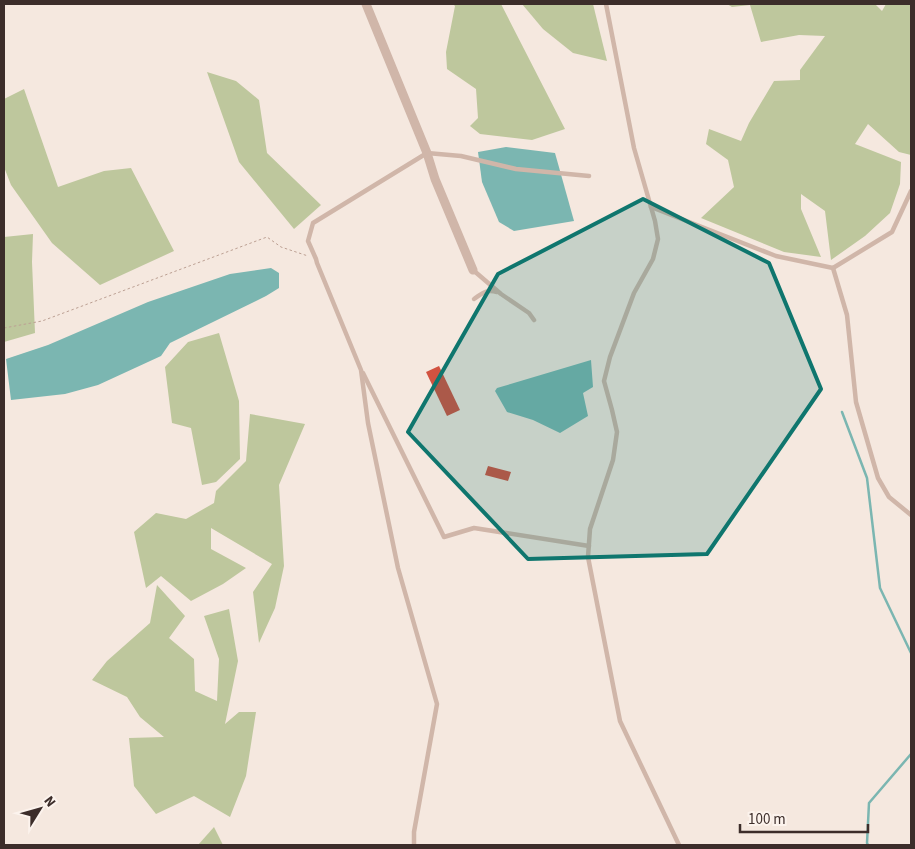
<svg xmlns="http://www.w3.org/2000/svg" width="915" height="849" viewBox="0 0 915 849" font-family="'Source Sans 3',sans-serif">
  <rect width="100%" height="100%" fill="#f5e8df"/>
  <g fill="#bec79d">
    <polygon points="453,4 501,4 565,129 532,140 480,134 470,126 478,118 476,89 447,69 446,52 455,6"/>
    <polygon points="522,4 593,4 607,61 573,53 543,29"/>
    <polygon points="727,4 875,4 882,11 886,4 911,4 911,155 899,152 868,124 855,144 901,162 900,184 890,213 865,236 831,260 825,211 801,194 801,209 821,257 784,252 701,218 734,187 728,160 706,144 709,129 741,141 749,123 774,81 800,80 800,70 825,36 799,35 761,42 750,5 732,7"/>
    <polygon points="207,72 236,81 259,100 267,153 321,205 294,229 239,162"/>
    <polygon points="24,89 58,187 104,171 131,168 174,251 100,285 52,243 11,185 4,167 4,99"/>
    <polygon points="33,234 32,262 35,333 4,342 4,237"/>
    <polygon points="219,333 239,401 240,459 216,482 202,485 191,428 172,423 165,367 188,342"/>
    <polygon points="250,414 305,424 279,485 284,566 275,608 259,643 253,592 272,564 211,528 211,549 246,568 223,584 191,601 161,576 146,588 134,532 156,513 186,519 214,503 216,491 246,461"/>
    <polygon points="157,585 185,616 169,638 194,659 195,691 217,701 219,659 204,616 229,609 238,661 225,724 239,712 256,712 246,776 230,817 194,796 156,814 134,786 129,738 164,737 140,717 127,697 92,680 107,661 150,623"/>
    <polygon points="214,827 223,845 198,845"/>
  </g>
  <g fill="#7bb6b1">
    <polygon points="506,147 555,153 574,221 514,231 499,222 482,182 478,152"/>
    <polygon points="271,268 279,273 279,288 266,296 170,343 161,356 98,385 65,394 11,400 6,359 48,345 148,302 230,274"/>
    <polygon points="591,360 593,387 583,393 588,416 560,433 533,420 507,412 495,391 497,388"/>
  </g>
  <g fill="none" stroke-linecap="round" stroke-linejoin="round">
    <g stroke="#7bb6b1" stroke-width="2.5">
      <polyline points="842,412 867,478 880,588 911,653"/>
      <polyline points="868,845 867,843 869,803 911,754"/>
    </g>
  </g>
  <g fill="#d25240">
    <polygon points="439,366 460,410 447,416 426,372"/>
    <polygon points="488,466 511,472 508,481 485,475"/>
  </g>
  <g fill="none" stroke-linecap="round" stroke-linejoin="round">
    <polyline stroke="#bca093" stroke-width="1" stroke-dasharray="2.5 2.5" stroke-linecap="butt" points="4,328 42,321 267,237 281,247 308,256"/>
    <g stroke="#d0b6a9" stroke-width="4.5">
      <polyline points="606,4 634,148 655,221 658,239 653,259 634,293 610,357 604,381 612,410 617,432 613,460 590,529 588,557 620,721 679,845"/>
      <polyline points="651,207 776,256 833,268 892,232 911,191"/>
      <polyline points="833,268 847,315 856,402 878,478 889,497 911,515"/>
      <polyline points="473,270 501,294 529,313 534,320"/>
      <path d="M474,299c9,-6 12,-10 23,-7"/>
      <polyline points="363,373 444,537 474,528 589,546"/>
      <polyline points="414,845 414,832 437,704 398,568 368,423 361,370 317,263 316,259 308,241 313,223 427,153 461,156 516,169 589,176"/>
    </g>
    <polyline stroke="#d0b6a9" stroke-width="9" points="366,4 427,153 435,179 473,270"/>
  </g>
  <path fill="#0f766e" fill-opacity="0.2" stroke="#0f766e" stroke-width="4" stroke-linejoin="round" d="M643,199l126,64 52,126 -114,165 -179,5 -120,-127 90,-158z"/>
  <rect width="915" height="849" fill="none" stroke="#3c2d2a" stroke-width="10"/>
  <g transform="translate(40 809) rotate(53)" stroke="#fcf3ed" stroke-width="4" paint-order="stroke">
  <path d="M0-4L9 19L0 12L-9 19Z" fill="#3c2d2a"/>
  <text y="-8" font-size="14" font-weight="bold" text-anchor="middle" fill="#3c2d2a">N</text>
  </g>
  <path d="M740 824v8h128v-8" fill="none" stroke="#3c2d2a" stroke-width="2.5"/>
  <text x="748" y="824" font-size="15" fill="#3c2d2a" stroke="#fcf3ed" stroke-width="4" paint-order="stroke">100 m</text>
</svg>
